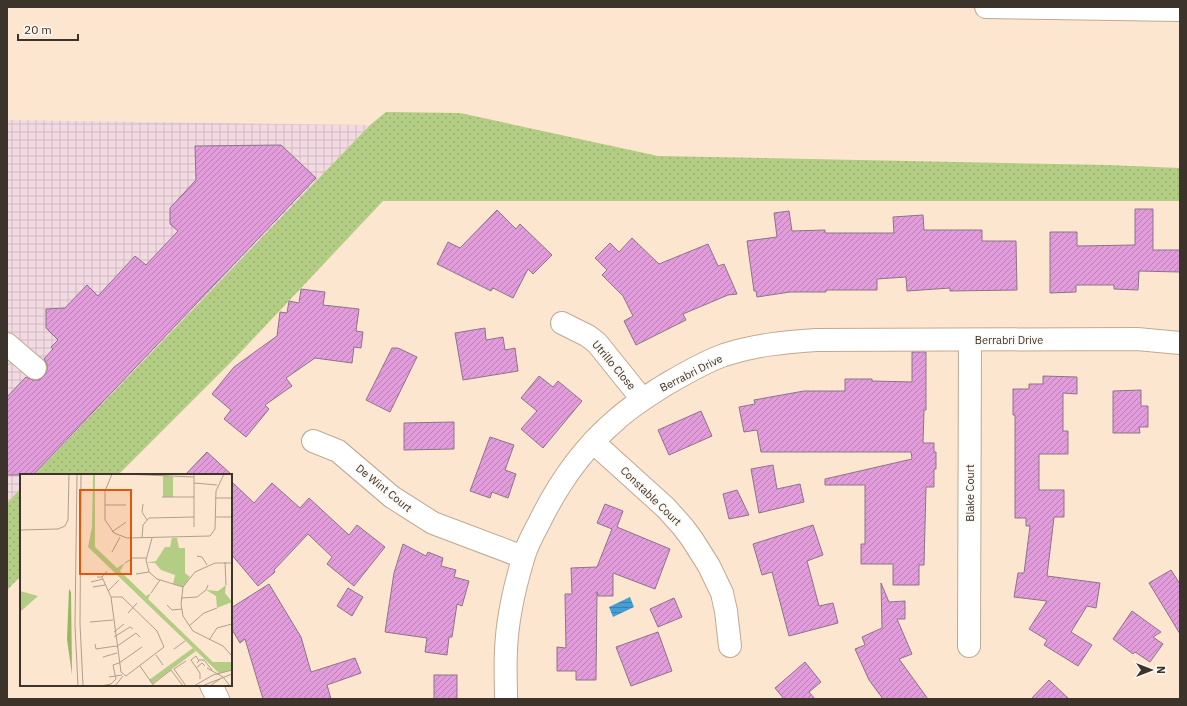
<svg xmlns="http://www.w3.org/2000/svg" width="1187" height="706" viewBox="0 0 1187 706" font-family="'IBM Plex Sans',sans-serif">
  <defs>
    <pattern id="industrial-grid" width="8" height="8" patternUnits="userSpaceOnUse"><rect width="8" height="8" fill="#f2d9e2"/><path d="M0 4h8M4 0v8" fill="none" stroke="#d0bbc2"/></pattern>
    <pattern id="park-dots" width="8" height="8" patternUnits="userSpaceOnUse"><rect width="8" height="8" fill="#b3cd84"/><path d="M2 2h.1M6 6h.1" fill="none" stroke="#9bb072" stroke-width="1.8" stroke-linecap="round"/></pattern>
    <pattern id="water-rules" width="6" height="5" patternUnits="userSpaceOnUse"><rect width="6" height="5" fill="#449dd4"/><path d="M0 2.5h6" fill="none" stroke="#3a81ac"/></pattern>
    <pattern id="building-hatch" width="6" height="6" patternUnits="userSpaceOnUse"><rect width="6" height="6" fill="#e39cdb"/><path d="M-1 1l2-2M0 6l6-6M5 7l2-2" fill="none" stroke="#b980b2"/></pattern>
  </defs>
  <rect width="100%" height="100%" fill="#fde6cf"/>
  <polygon fill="url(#industrial-grid)" points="7,120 370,125 34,475 21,475 21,488 7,503"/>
  <g fill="url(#park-dots)">
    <polygon points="386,112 460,113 658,156 1108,165 1180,168 1180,201 383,201 236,357 118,475 34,475 370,125"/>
    <polygon points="21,488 21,576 7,590 7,503"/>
  </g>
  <polygon fill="url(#water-rules)" points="630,597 634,607 613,617 609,607"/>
  <g fill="url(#building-hatch)" stroke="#8b7488">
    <polygon points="281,145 316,178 33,475 7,475 7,397 26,377 33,380 39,380 44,376 47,370 47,364 44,359 53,349 51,347 58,340 46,328 46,309 65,308 87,285 98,296 135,256 146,265 178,231 170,224 170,208 196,180 195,146"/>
    <polygon points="1135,209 1153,209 1153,250 1180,250 1180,272 1139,271 1138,290 1114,289 1114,285 1076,285 1076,292 1050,293 1050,232 1077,232 1077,246 1135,245"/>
    <polygon points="497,210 516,229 520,224 552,255 533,274 528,269 513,298 493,288 491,291 437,264 448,242 460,248"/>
    <polygon points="789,211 792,231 825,230 825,233 894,233 893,217 923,215 924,230 982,230 982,241 1016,241 1017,290 950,291 950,288 907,291 906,277 877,279 877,290 826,290 826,292 790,292 757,297 756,291 754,291 747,241 777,237 774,213"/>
    <polygon points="632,238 659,264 708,244 718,266 724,264 737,294 728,295 683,314 686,320 636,345 624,321 633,316 623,296 602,275 607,270 595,258 610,243 619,252"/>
    <polygon points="301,289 325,292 323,305 359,309 356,331 363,332 361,348 354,347 352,363 315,358 286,378 292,386 265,405 269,409 246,437 224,419 231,410 212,394 234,367 277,336 280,312 287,313 289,301 299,303"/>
    <polygon points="485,328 486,340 503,337 505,350 515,348 518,371 463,380 455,333"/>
    <polygon points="392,348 398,348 417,357 390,412 366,400"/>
    <polygon points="912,352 926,352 926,410 924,410 923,443 934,443 934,452 936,452 936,469 934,469 934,487 926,487 924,565 919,565 919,585 893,585 893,564 861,564 861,544 865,544 865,485 825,485 825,479 912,459 911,452 761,452 757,430 744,432 739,407 755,404 754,400 804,391 845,391 845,379 872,379 872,381 912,382"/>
    <polygon points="539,376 553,387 558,381 582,401 543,448 521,429 537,411 521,398"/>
    <polygon points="1043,376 1077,377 1077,394 1063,393 1063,431 1068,431 1068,454 1039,454 1039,490 1064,490 1064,517 1054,517 1047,576 1100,583 1096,608 1087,606 1071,632 1092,645 1078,666 1044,645 1047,640 1029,629 1047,601 1014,597 1018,573 1024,573 1030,526 1026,526 1026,518 1015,518 1015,415 1013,415 1013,389 1029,389 1029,384 1043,384"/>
    <polygon points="1141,390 1141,406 1148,406 1148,427 1139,427 1140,433 1113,433 1113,391"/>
    <polygon points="701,411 712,436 669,455 658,430"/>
    <polygon points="454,422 454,449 404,450 404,423"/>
    <polygon points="490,437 514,445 505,470 516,474 508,498 492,492 490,498 470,491"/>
    <polygon points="207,452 232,475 185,475"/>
    <polygon points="773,465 777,489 800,484 804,502 759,513 751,469"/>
    <polygon points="231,481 254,503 272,483 300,508 309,498 349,535 357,525 385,547 354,586 327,564 332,557 308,534 274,570 275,572 258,586 231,554"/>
    <polygon points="737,490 749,515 729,519 723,494"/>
    <polygon points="605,504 623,511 617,527 670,549 655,589 613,573 613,596 598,596 597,592 596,680 576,680 576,671 557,671 557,647 566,648 565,594 572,594 571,568 597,567 612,529 597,523"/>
    <polygon points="813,525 823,555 807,561 819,606 833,603 838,623 789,636 772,572 762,575 753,544"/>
    <polygon points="403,544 426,556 428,552 443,558 441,566 456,570 454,577 469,581 462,606 457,604 452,637 449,637 447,655 425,652 427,638 385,632 394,573"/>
    <polygon points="1171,570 1180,584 1180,634 1149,583"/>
    <polygon points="881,583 889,602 905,601 905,619 897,619 912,654 899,659 928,699 883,699 869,680 855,649 865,645 862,637 882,628"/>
    <polygon points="269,584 301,637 311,672 355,658 361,673 327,685 331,699 263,699 245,639 240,643 231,628 231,608"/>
    <polygon points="348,588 363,597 352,616 337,606"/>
    <polygon points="674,598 682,617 658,627 650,609"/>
    <polygon points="1132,611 1161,632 1153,637 1163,644 1150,662 1135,652 1133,654 1113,639"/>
    <polygon points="658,632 672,671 631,686 616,647"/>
    <polygon points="805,662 821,682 809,692 815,699 784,699 775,688"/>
    <rect x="434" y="675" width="23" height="24"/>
    <polygon points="1049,680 1069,699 1031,699"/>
  </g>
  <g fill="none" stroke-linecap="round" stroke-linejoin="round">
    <defs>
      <g id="minor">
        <polyline points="562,323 588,336 597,343 642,399"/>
        <polyline points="7,344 35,368"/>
        <polyline points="313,441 338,451 392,497 433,523 523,557"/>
        <polyline points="593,442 666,508 683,527 692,539 709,566 722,593 726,611 730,646"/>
        <polyline points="969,646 970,340"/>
        <polyline points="211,685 218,699"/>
        <path d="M506,699c0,-16 -1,-32 0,-48 1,-31 8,-62 17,-92 3,-12 10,-25 16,-36 19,-39 44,-75 77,-103 15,-14 32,-24 49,-35 19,-11 39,-23 59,-30 31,-10 61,-13 92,-15l321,-1 43,4"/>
      </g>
      <polyline id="highway" points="986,7 1180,10"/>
    </defs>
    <use href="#minor" stroke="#bfa993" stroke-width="24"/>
    <use href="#highway" stroke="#bfa993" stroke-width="24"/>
    <use href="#minor" stroke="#fff" stroke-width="22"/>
    <use href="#highway" stroke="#fff" stroke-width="22"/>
  </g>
  <g text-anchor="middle" stroke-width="3" stroke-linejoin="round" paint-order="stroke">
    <g font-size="11" fill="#3c332a" stroke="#fbf7f2">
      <text x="1009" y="344">Berrabri Drive</text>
      <text transform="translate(614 365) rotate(50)" y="4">Utrillo Close</text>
      <text transform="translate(691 373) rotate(-27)" y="4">Berrabri Drive</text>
      <text transform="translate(384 488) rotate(39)" y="4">De Wint Court</text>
      <text transform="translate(970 493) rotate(-90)" y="4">Blake Court</text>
      <text transform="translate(651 496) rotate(44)" y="4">Constable Court</text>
    </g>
  </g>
  <g transform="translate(20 474)">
    <rect width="212" height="212" fill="#fde6cf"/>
    <path d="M0,117l18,5 -18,16zM173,174l3,3 -44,33 -3,-4z" fill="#b3cd84"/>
    <path d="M49,115l2,3 1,83 -5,-36z" fill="#98b560"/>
    <path d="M73,0h2v73l22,21 8,-5 -5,8 26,25 5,-3 -3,6 65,63h19v8l-13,3 -131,-126 4,-20zM143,1l10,2v20h-10zM152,64h5l2,10h6v25l5,4 -7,10 -10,-3 2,-9 -14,-5 -6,-7h-9l10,-2 9,-14h5zM206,111l-1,8 7,9 -15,6 -1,-12 -10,-6 12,1z" fill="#b3cd84"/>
    <path fill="none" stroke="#b09e8d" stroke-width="1" d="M57,0l-2,152 3,60M61,0l-1,150 3,62M92,0l-7,17v29l9,13 13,5 83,-2 5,-7 1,-38 8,-17M103,0l71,3M174,0v53M174,9l23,2M142,23h32M195,24h17M123,30l-1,8 5,8M85,31h21M195,43h17M0,56l38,-1 7,-3 3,-6 1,-46M92,58l14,-10M122,64l1,-13 6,-7 45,-1M132,64l-6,22 3,12 8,7 26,8M92,78l8,-15M177,82l5,1 5,8M205,88l1,23M105,89l8,-5h13M212,89h-17l-20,9 -12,15 -2,17 2,12 10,15 30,15 9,10M116,100l13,-2M77,103h5l5,-6M82,103l9,20 10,75 5,4 38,-29 -7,-16 -35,-34h-11M71,108l12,-3M73,113l12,-2M88,117l11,-11M131,119l9,-13M162,124l15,-1 9,-7 2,-5M147,131l5,5 10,-1M108,139l9,-10M70,148l23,-2M169,152l15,-13 13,-5M94,158l10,-8M94,163l16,-10 3,2M189,166l8,-12 15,-4M75,170l1,5 20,-3M96,173l20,-14 4,4M154,175l11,-8M136,181l7,10M83,183l14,-4M179,186h5l8,10M166,187l-12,8 12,17M99,189l23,-16M177,189l2,-2 -3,-5 -5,4 9,13v6M120,192l14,20M176,194l6,-5 3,3M187,194l16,9 7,9M89,203l13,-2M133,210l18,-14 12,16M81,212l10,-2 5,-5 -3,-14 6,-2M95,212l8,-10M174,212l19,-11 19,-5M182,212l30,-12M190,212l10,-7"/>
    <path fill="#df570e" fill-opacity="0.15" stroke="#df570e" stroke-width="2" d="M60,16h51v84h-51z"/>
    <rect width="212" height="212" fill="none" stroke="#3c332a" stroke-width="2"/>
  </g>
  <rect width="1187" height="706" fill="none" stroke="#3c332a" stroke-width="16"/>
  <g transform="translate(1151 670) rotate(90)" stroke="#fbf7f2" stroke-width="3" paint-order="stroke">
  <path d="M0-3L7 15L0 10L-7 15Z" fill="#3c332a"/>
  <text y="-6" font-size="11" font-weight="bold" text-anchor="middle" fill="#3c332a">N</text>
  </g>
  <path d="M18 34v6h60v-6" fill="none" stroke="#3c332a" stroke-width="2"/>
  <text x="24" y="34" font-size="12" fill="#3c332a" stroke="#fbf7f2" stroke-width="3" paint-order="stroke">20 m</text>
</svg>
